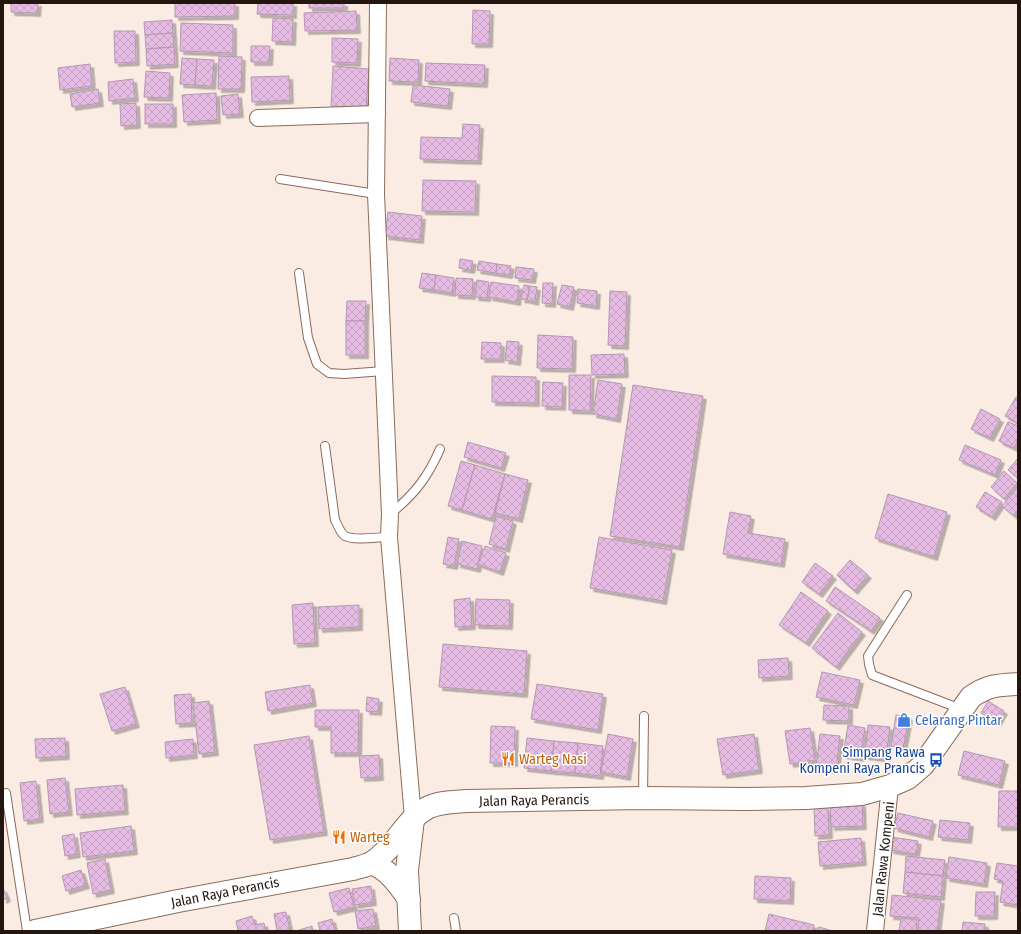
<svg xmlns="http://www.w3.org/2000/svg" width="1021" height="934" viewBox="0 0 1021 934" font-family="'Fira Sans Condensed',sans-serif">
  <defs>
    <pattern id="building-cross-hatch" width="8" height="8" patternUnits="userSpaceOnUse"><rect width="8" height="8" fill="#e6bce4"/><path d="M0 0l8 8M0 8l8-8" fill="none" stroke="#c5a1c2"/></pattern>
    <filter id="shadow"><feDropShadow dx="3.5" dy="3.5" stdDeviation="0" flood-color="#0004"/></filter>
  </defs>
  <rect width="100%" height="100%" fill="#fbece3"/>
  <g fill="url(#building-cross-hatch)" stroke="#b397b2" filter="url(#shadow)">
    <polygon points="11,3 38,3 37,13 11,12"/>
    <polygon points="175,3 235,3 235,16 175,17"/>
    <polygon points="258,3 293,3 293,15 257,14"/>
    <rect x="309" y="3" width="35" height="5"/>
    <polygon points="473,10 490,11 489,44 472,44"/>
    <polygon points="356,11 357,30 305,31 304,13"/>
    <polygon points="273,18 293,19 292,42 272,41"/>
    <polygon points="172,20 173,33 145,35 144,22"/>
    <polygon points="181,23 233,25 233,53 180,51"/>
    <polygon points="114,31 135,31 136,62 115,63"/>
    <polygon points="173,33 174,47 146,49 145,35"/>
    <polygon points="332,38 358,39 357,63 332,62"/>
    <polygon points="251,46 270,46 269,62 251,62"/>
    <polygon points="174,47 175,64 147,66 146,49"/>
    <polygon points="219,56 242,57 241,89 218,89"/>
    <polygon points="182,58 197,59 195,85 180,84"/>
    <polygon points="390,58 419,60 418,82 389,81"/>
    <polygon points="197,59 214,60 212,86 195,85"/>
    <polygon points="426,63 485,65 484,84 425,81"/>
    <polygon points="90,64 92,86 60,90 58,68"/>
    <polygon points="333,66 369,69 366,108 331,106"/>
    <polygon points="146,71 170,73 169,98 144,97"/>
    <polygon points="289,76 290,100 252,102 251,77"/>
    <polygon points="133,79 135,98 109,101 108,82"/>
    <polygon points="413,85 450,89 448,106 411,102"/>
    <polygon points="98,89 100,103 72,107 70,94"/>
    <polygon points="216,93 217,120 184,122 182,95"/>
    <polygon points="238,94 240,114 223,115 221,96"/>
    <polygon points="136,103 137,125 121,126 120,104"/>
    <rect x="145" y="104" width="28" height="20"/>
    <polygon points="463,124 480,125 478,161 420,159 421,137 462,138"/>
    <polygon points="423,180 476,181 475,212 422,211"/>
    <polygon points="388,212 422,216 420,240 385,236"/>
    <polygon points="460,259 473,261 471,270 459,268"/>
    <polygon points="479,261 497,264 496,273 477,270"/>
    <polygon points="497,264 511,266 509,275 496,273"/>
    <polygon points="516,267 534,269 532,280 515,278"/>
    <polygon points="422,273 436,275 434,290 419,288"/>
    <polygon points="436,275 454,278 452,293 434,290"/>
    <polygon points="456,278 473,279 472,296 455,295"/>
    <polygon points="477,280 489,282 487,298 475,297"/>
    <polygon points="491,282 519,286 517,302 489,297"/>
    <polygon points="543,283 553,283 552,304 542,303"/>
    <polygon points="524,285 530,286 527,300 521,299"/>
    <polygon points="562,285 574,287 570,307 557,304"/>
    <polygon points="530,286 537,287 535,302 527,300"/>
    <polygon points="578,289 597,291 596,306 577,303"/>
    <polygon points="610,291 627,292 625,346 608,345"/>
    <polygon points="347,301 366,301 365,321 346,321"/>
    <rect x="346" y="321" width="19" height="34"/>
    <polygon points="538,335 573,337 572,369 537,368"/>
    <polygon points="507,341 519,342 517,362 505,360"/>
    <polygon points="482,342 501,343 501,359 481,359"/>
    <polygon points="624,354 625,374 592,375 591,355"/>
    <polygon points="569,375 591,375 590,411 569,410"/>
    <polygon points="492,376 536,377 536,403 492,402"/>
    <polygon points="598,380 622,384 617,419 593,414"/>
    <polygon points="543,382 563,383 562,407 542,406"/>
    <polygon points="633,385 703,396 680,547 610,536"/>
    <polygon points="1016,397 1018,398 1018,423 1005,416"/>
    <polygon points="981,409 1000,419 990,438 971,429"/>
    <polygon points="1008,422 1018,426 1018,440 1014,448 999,441"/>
    <polygon points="468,442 506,453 501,468 464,457"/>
    <polygon points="965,445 1001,460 995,475 959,460"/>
    <polygon points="1018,458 1018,478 1008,470"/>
    <polygon points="461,461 475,465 462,510 448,506"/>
    <polygon points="475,465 505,474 492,519 462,510"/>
    <polygon points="1004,471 1017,483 1004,499 991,487"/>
    <polygon points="505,474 528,480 519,519 495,513"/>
    <polygon points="1018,487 1018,511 1014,516 1002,506"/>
    <polygon points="985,492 1002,502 992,517 976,507"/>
    <polygon points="888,494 947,512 934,557 875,538"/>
    <polygon points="730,512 751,516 748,533 785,539 781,564 723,554"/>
    <polygon points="496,516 513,521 506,549 489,544"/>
    <polygon points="448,537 459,539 454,566 443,564"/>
    <polygon points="599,537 672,550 663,601 590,588"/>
    <polygon points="462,541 482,546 477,569 457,564"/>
    <polygon points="485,546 506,553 500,572 478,564"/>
    <polygon points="850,560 868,575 854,591 837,575"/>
    <polygon points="815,563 833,576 819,594 802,582"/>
    <polygon points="835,587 880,618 871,631 826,601"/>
    <polygon points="801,592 828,611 806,643 779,625"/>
    <polygon points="470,598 472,626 455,627 454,600"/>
    <polygon points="476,599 510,600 509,626 475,625"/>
    <polygon points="313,603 315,643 294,644 292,605"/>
    <polygon points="359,605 359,627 319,629 318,607"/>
    <polygon points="838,613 862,632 836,667 812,648"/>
    <polygon points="443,644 527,651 524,694 439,687"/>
    <polygon points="788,658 789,676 759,678 758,660"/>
    <polygon points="822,672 860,680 854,705 816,697"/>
    <polygon points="537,684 603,694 598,730 531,719"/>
    <polygon points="310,685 313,703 268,711 265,692"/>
    <polygon points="125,687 136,724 112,731 100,694"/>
    <polygon points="191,694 192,723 176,724 174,695"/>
    <polygon points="367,697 379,699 378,712 366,711"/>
    <polygon points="209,701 215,752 199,754 193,703"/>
    <polygon points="988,701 1004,711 997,723 981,713"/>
    <polygon points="824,705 849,706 849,721 823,720"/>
    <polygon points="315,710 359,710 358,753 331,753 331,727 315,727"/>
    <polygon points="896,715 909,717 903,749 891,746"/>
    <polygon points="848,725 865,728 860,758 843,755"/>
    <polygon points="868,725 890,727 886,759 865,756"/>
    <polygon points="491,726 515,727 514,763 490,763"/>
    <polygon points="810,728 815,760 790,764 785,731"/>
    <polygon points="608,734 633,739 627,777 601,772"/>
    <polygon points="754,734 759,770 723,775 717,739"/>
    <polygon points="820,734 840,736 836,770 816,768"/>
    <polygon points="309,736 324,832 270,840 254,745"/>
    <polygon points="65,738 66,756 36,758 35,739"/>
    <polygon points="527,738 554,741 551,771 524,768"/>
    <polygon points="193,739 194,755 166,758 165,742"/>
    <polygon points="554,741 578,743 575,773 551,771"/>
    <polygon points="578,743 603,746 600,776 575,773"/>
    <polygon points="964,751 1005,761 999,785 958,775"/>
    <polygon points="379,755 380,777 361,778 359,756"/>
    <polygon points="65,778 69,812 50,814 47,780"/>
    <polygon points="36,781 40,819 24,821 20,783"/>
    <polygon points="123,785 125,811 77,815 75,789"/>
    <polygon points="999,791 1018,791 1018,827 998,827"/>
    <polygon points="862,803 863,826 831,827 830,804"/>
    <polygon points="828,807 829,835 815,836 814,808"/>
    <polygon points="898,813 933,821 929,837 894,828"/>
    <polygon points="940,820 970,823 968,840 938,837"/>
    <polygon points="131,826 134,851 83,857 80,833"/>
    <polygon points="74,834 77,854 65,856 62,836"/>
    <polygon points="891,837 918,841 916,854 890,850"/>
    <polygon points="861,838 863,862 820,866 818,842"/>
    <polygon points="906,856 945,860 943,876 905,872"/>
    <polygon points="949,857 987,863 984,884 946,878"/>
    <polygon points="105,859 111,890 93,894 87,863"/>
    <polygon points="997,863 1018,866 1018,905 1000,902 1003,881 994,879"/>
    <polygon points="81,870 86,885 66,891 62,876"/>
    <polygon points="905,872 943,876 941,897 903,893"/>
    <polygon points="755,876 791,878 790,901 754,899"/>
    <polygon points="371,886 373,902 355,905 352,889"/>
    <polygon points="3,888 7,898 3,900"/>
    <polygon points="349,888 354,907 334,912 329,893"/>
    <polygon points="976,892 995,892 994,916 975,916"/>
    <polygon points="892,895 941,900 937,931 918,931 919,918 890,916"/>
    <polygon points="373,909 376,926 358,929 355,911"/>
    <polygon points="286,912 290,931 277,931 274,914"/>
    <polygon points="769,914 814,925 812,931 765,931"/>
    <polygon points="252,916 255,925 264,923 266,931 235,931 238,930 236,921"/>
    <polygon points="901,918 917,920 916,931 899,931"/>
    <polygon points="332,919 335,931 320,931 318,923"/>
    <polygon points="963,922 985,924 985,931 962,931"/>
    <polygon points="312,926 313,931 296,931"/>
    <polygon points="819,927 833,931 818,931"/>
  </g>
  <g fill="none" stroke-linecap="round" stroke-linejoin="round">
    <defs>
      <g id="lane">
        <polyline points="280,179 376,194"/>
        <polyline points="299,273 308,338 317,364 329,373 344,374 384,371"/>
        <path d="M325,446l10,74c3,5 5,13 10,16 9,5 34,1 44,1"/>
        <path d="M390,514c24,-19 38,-37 50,-65"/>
        <polyline points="907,595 868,656 869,664 872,675 961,709"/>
        <polyline points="6,793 27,931"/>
        <polyline points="643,798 644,716"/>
        <polyline points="454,918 456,931"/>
      </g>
      <g id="street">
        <polyline points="378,3 376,194 390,514 389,537 413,818"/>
        <polyline points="258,118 377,114"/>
        <polyline points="875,931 890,786"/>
      </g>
      <g id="secondary">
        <path d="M372,863c18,8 26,21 37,36"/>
        <path d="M35,931l143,-30 175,-32c6,-2 14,-3 20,-7 22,-14 31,-41 54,-54 11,-6 26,-6 39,-7l177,-3 102,1 61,-1 56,-4 28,-8 18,-8 15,-13 48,-68c17,-12 27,-12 47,-13"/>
        <polyline points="410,931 407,870 413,819"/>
      </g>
    </defs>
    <use href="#lane" stroke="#8b6b59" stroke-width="10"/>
    <use href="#street" stroke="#8b6b59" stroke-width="18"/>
    <use href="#secondary" stroke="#8b6b59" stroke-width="24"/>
    <use href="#lane" stroke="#fff" stroke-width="8"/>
    <use href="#street" stroke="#fff" stroke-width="16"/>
    <use href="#secondary" stroke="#fff" stroke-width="22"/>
  </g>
  <defs>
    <symbol id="shop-bare" viewBox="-9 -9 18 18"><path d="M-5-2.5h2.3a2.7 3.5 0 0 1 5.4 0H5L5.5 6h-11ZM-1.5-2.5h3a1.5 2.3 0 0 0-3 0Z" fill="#3f7fe0" stroke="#fff" stroke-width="2.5" paint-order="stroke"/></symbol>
    <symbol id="restaurant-bare" viewBox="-9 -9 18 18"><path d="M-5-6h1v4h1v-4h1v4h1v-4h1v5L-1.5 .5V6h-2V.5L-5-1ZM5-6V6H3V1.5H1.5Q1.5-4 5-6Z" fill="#e8710a" stroke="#fff" stroke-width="2.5" paint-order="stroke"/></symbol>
    <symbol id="bus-bare" viewBox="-9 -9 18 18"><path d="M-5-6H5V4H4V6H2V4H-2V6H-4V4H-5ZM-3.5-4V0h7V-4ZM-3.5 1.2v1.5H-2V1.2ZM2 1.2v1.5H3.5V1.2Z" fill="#1a4fb4" stroke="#fff" stroke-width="2.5" paint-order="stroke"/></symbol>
  </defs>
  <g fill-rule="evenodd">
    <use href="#shop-bare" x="894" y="710" width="20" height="20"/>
    <use href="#restaurant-bare" x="498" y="749" width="20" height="20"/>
    <use href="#bus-bare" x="926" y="750" width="20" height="20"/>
    <use href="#restaurant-bare" x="329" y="827" width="20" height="20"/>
  </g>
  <g text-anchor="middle" stroke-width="3" stroke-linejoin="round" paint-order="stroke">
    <g font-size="14" fill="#366cbe" stroke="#fff" text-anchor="start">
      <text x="915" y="725">Celarang Pintar</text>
    </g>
    <g font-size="14" fill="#164399" stroke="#fff" text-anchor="end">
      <text x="925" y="757">Simpang Rawa<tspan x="925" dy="16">Kompeni Raya Prancis</tspan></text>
    </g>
    <g font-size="14" fill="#c56008" stroke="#fff" text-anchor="start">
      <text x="519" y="764">Warteg Nasi</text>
      <text x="350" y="842">Warteg</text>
    </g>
    <g font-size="14" fill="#23160f" stroke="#fff">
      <text transform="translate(534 800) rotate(-1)" y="5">Jalan Raya Perancis</text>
      <text transform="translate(883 859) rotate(-84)" y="5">Jalan Rawa Kompeni</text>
      <text transform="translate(225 892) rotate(-11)" y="5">Jalan Raya Perancis</text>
    </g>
  </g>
  <rect width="1021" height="934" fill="none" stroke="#23160f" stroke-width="8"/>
</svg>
